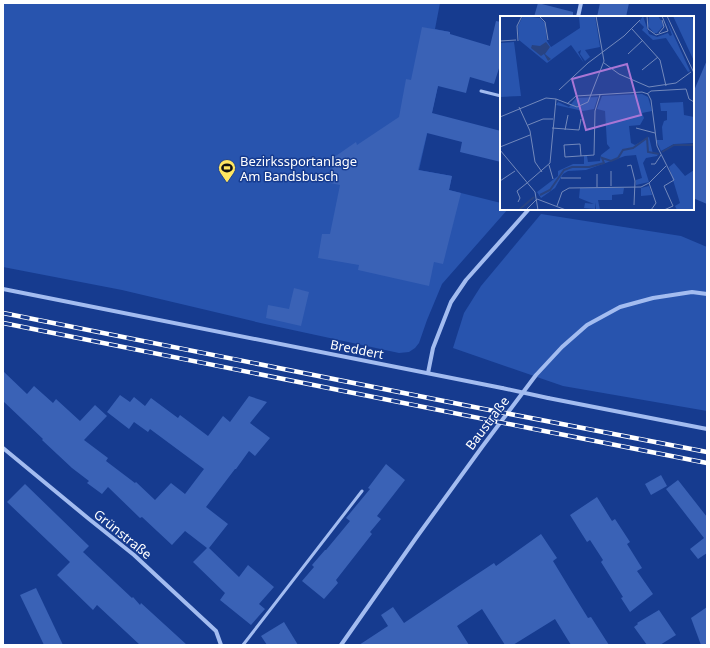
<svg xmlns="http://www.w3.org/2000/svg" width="710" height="648" viewBox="0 0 710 648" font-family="'Noto Sans',sans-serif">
  <rect width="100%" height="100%" fill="#163b8f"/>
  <g fill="#2854ae">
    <polygon points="3,3 440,3 435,29 450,32 419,170 452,176 449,190 501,203 501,209 508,209 442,284 427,320 419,343 415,348 409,352 399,353 265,324 122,290 3,267"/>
    <polygon points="541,214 681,236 707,247 707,411 563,386 453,348 464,313 481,286"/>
  </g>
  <g fill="#3a62b6">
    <polygon points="538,3 573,12 573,17 534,17"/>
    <polygon points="600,3 629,3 626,17 597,17"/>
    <polygon points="496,21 501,22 501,62 494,84 470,77 466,93 438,86 432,113 501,131 501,162 460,152 462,142 427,133 418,170 452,176 449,190 461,193 443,264 434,262 429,286 358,270 359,265 318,258 322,234 330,234 340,185 330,183 333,165 330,160 356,142 357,145 399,117 406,79 411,80 422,27 450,32 450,34 490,46"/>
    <polygon points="707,60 707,204 693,198 693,93"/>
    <polygon points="294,288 309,292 301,326 266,318 268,305 289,309"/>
    <polygon points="3,371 27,394 34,386 53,403 56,399 80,421 95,405 107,416 84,440 108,458 106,461 135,483 136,482 155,500 171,483 185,494 204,469 150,429 148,432 134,422 129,429 107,412 120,395 130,402 134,397 145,406 151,398 178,418 180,415 208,436 223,416 230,422 249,396 267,402 250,423 270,438 255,456 249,451 236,469 235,469 206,507 228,524 209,548 239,577 248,565 274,587 259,604 265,609 251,625 220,600 225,593 193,562 207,548 185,531 172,545 142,517 140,518 108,487 102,494 87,483 89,481 72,468 42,440 43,439 3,401"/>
    <polygon points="386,464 405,480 377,516 381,519 370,532 372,534 336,580 338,583 324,599 302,581 314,567 312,565 325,550 326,550 350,521 346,518 370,489 368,488"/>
    <polygon points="661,475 667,486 651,495 645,484"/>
    <polygon points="678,480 707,517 707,553 698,559 690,549 704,538 666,489"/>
    <polygon points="25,484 89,546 83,552 132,598 133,597 140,605 141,603 187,645 140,645 97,605 93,610 57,575 70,562 7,502"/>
    <polygon points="597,497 612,521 615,519 630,542 627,544 642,568 637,571 653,594 630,612 621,598 623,597 601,562 603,560 590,540 587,542 570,515"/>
    <polygon points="541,534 557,558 553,561 570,589 588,618 591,617 609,645 571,645 555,619 513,645 505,645 482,609 457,626 469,645 359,645 388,626 381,615 393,607 404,623 459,586 494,563 496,566"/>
    <polygon points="36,588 63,645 44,645 20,595"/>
    <polygon points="707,607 707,645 701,645 691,618"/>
    <polygon points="659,610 676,635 660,645 647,645 634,627 638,624 637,623"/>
    <polygon points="284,622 298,645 267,645 261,636"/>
  </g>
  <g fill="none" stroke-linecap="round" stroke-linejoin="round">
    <g stroke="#a3bcf0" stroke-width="3">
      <polyline points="481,91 501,96"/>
      <polyline points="243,645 362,491"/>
    </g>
    <g stroke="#a3bcf0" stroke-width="4">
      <polyline points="578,17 581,3"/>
      <polyline points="3,289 502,388"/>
      <polyline points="428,373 433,348 451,302 466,280 529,209"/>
      <polyline points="548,398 707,429"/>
      <polyline points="3,448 89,519 134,555 216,631 221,645"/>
      <polyline points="341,645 416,538 482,447 536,375 562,347 587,325 620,307 653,298 692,292 707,294"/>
    </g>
    <defs>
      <g id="rail">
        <polyline points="3,313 479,408 707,452"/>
        <polyline points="3,323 529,428 707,463"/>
      </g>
    </defs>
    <use href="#rail" stroke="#fff" stroke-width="4.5"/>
    <use href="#rail" stroke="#163b8f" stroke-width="3" stroke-dasharray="9" stroke-linecap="butt"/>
    <polyline stroke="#a3bcf0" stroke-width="4" points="502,388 548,398"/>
  </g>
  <defs>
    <symbol id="stadium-pin" viewBox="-11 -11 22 30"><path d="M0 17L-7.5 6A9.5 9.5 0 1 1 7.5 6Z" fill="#ffe661" stroke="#163b8f"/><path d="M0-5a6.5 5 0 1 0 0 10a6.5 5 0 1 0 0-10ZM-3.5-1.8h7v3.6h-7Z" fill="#111"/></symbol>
  </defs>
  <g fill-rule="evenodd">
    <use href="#stadium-pin" x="217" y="158" width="20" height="27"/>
  </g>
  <g text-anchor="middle" stroke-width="3" stroke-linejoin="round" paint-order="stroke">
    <g font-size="13" fill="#fff" stroke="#163b8f" text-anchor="start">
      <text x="240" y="166">Bezirkssportanlage<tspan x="240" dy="15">Am Bandsbusch</tspan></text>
    </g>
    <g font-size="13" fill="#fff" stroke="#163b8f">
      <text transform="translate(357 349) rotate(11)" y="5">Breddert</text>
      <text transform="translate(487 423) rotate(-53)" y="5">Baustraße</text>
      <text transform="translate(123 534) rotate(39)" y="5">Grünstraße</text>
    </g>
  </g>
  <g transform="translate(500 16)">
    <rect width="194" height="194" fill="#163b8f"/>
    <path d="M23,0l17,2 5,5 2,18 4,6 29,-19 -1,-12h16l5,31 -15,3 5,7 -5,4 -5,-7 1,-4 -3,2 6,11 -13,-18 -24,18 -28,-23 -1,-14zM143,0l6,18 8,3 11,-4 2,3 2,-1 -7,-19 25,55 -2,1 -22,-34 -13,2 -11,-10 2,-3 -5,-5zM149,0h9l4,6 1,4 -6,7h-3l-6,-7zM173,0h18l3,6v39zM14,26l7,54 -21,1v-54zM142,78l6,3 4,14 -10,2 2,5 -4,7 -11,1 2,17 4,2 14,-8 4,17 6,-1 -2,3 -11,2 -3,5 6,19 -13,3v-5l6,-2 -6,-23 -11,1 -39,14 -18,1 -5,3 -8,14 -14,10 -4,-6 21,-16v-5l15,-7h11v-8h3l1,6 12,-1 1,-6 9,-7 -3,-4 -2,-33 -8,-2 5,-13zM98,81l-4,12 -11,2 -27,-6 2,-3 11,5 7,-9zM183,86l1,13 10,2v26l-20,1 -13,7 -5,-11h7l-1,-13 2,-6 3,-1v-9h-6l-1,-8zM174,147l11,13 9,-6v40h-17l-2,-4 5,-3 -11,-36zM149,170l3,9 -11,1v-8zM80,172h44l-1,6 -11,1v5h-14l2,10h-4v-8l-1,7 -11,-1 1,-5 9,1 -15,-6z" fill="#2854ae"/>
    <path d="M46,26l4,5 -5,7 6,5 -3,2 -4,-7 -3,2 -10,-8 1,-3 8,1z" fill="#284382"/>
    <path fill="none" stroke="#284382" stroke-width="2" d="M162,136l12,-7h20M40,179l10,-5 14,-20 8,-3h17l15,-4 -2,-5 9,3 7,-3 5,-8 10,-2 14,-10 1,14 11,2M19,194l15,-13"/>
    <path fill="none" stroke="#7389bc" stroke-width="1" d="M39,0l6,6 3,18M147,0l1,13 8,6 12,-4 -6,-15M167,0l27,57M132,13l28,31 6,26M159,17l5,-6 -2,-7M0,25l16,-1M18,25l-1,-15 5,-10M128,38l15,-14M104,47l15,11 30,13 27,-4 15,-11M142,54l16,-13M59,74l29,-27 36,-27 16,-16M147,78l4,-3 35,-2 3,10 5,3M67,88l9,-8 66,-4 6,2 3,6 6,46 17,34 -10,6 9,20 -9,4M19,91l11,24 5,31 7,10M0,101l46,-19 10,1 21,8 11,-5 16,-41 -8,-45M28,109l15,-6h10M52,112l27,2 2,-11M136,112l19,5M65,114l3,-15M0,131l30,-12M0,134l35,42 3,18M81,140l-1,-12 -16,1 1,12 29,-2 1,-44 5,-16M151,148h4l6,-9M49,149l4,14M127,150l4,-1 4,16 -1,24M97,158v13M61,162h20M0,165l15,-10M27,167l23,-20 6,-64M149,167l7,20 -5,7M111,170v-15M37,183l29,11M18,186l2,-4 -3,-7 10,-8M57,190l5,-14 7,-4 72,-1 8,-4 17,-17M26,194l11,-11"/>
    <path fill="#a976d5" fill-opacity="0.15" stroke="#a976d5" stroke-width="2" d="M127,48l14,51 -55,15 -14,-51z"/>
    <rect width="194" height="194" fill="none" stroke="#fff" stroke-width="2"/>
  </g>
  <rect width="710" height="648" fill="none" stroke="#ffffff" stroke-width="8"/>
</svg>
